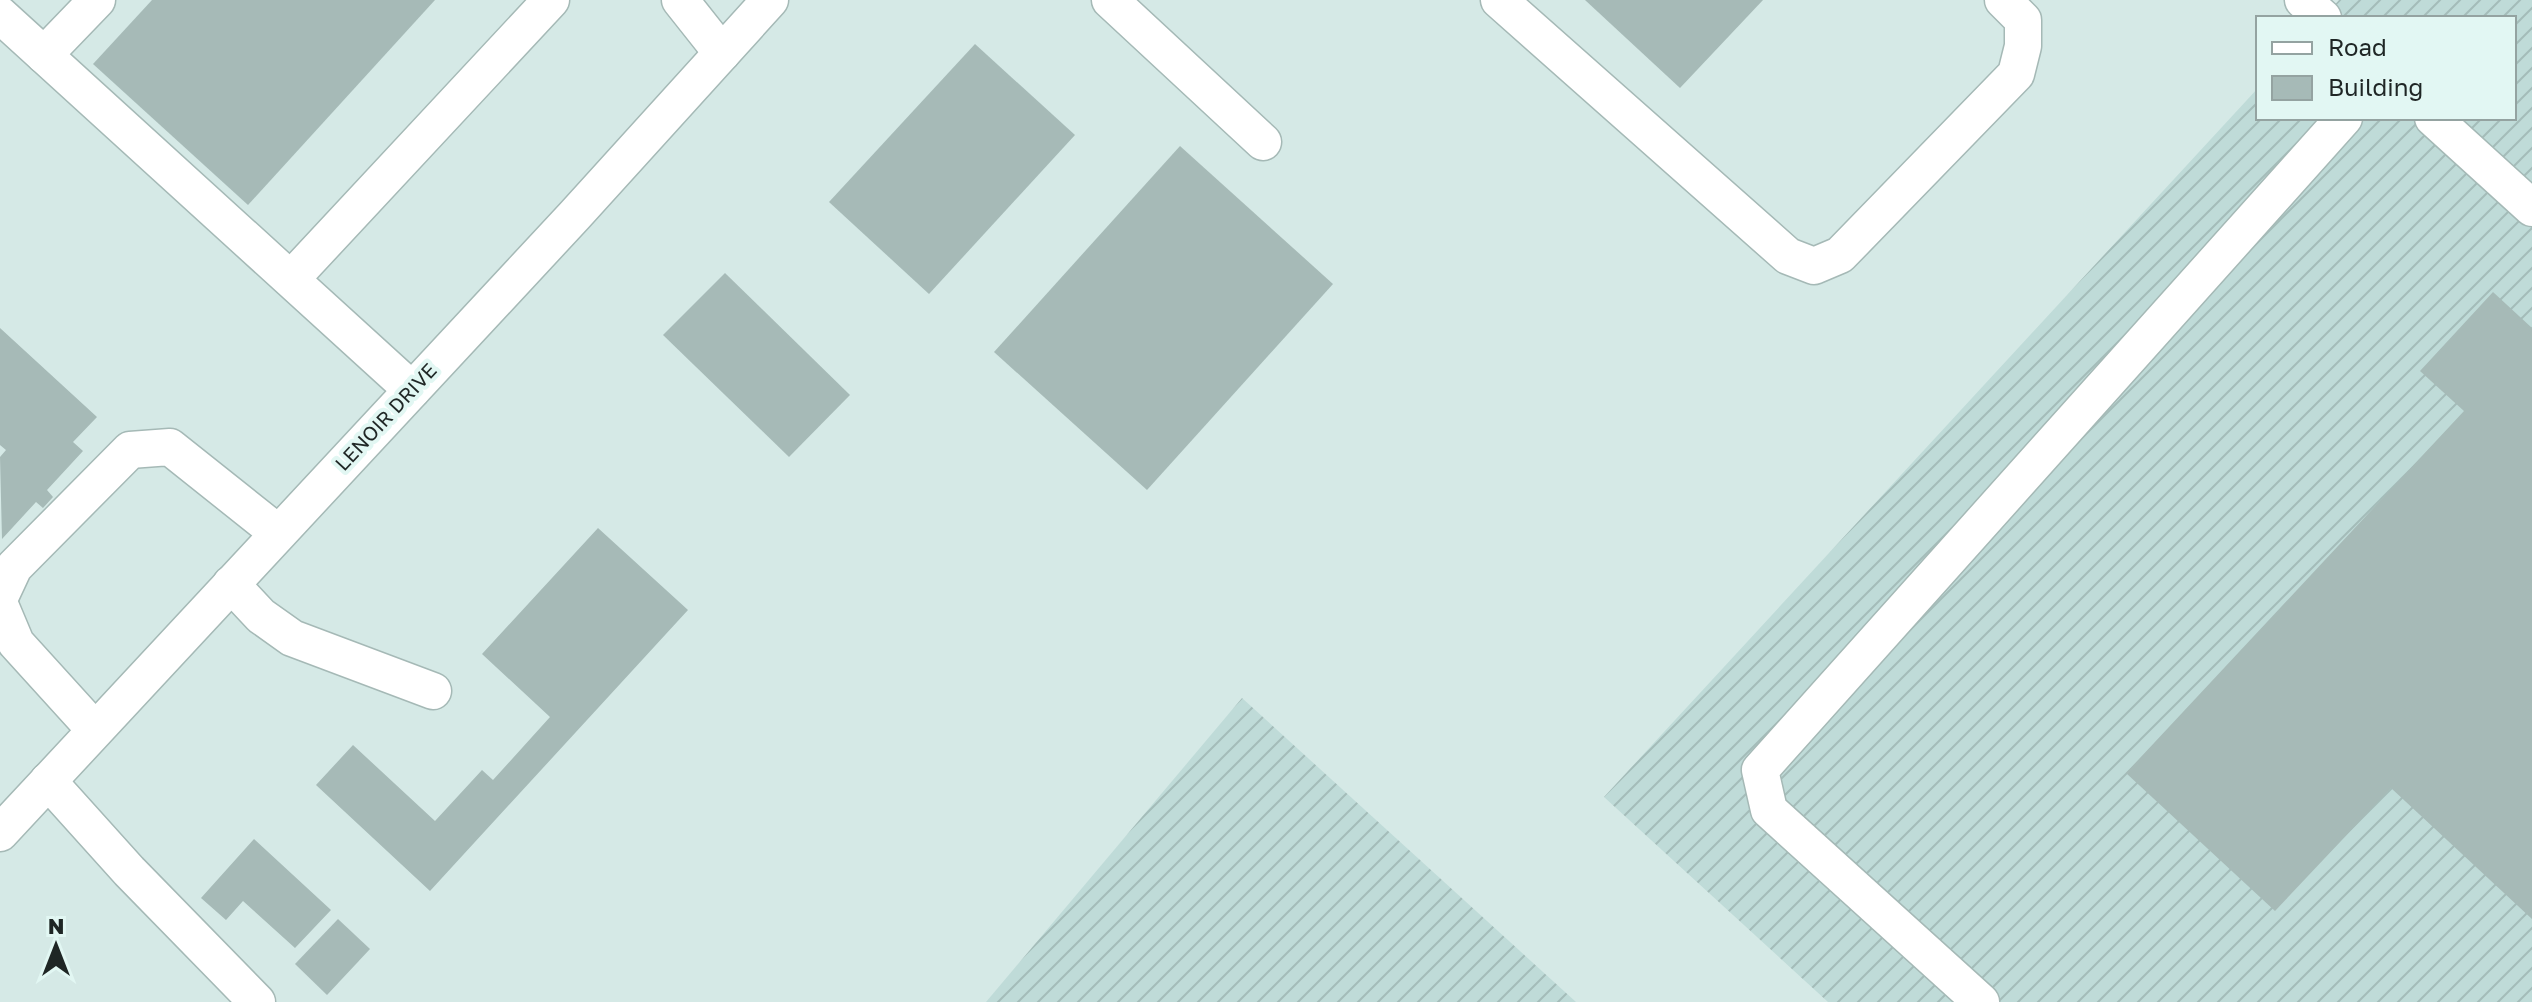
<svg xmlns="http://www.w3.org/2000/svg" width="2532" height="1002" viewBox="0 0 2532 1002" font-family="'Golos Text',sans-serif">
  <defs>
    <pattern id="industrial-furrows" width="10" height="10" patternUnits="userSpaceOnUse" patternTransform="scale(2)"><rect width="10" height="10" fill="#bfdbd8"/><path d="M-1 1l2-2M0 10L10 0M9 11l2-2" fill="none" stroke="#a4bcb9"/></pattern>
  </defs>
  <rect width="100%" height="100%" fill="#d5e9e6"/>
  <g fill="url(#industrial-furrows)">
    <polygon points="2339,0 2532,0 2532,1002 1828,1002 1604,797 2258,88 2258,118 2514,118 2514,18 2323,18"/>
    <polygon points="1242,698 1576,1002 986,1002"/>
  </g>
  <g fill="#a6bab7">
    <polygon points="152,0 435,0 248,205 93,64"/>
    <polygon points="1585,0 1763,0 1680,88"/>
    <polygon points="975,44 1075,135 929,294 829,202"/>
    <polygon points="1180,146 1333,284 1147,490 994,352"/>
    <polygon points="725,273 850,395 789,457 663,335"/>
    <polygon points="2493,292 2532,328 2532,919 2391,788 2275,911 2126,773 2464,411 2420,371"/>
    <polygon points="0,328 97,417 73,442 83,451 47,490 53,497 43,508 36,502 2,539 0,457 6,450 0,445"/>
    <polygon points="598,528 688,610 430,891 316,785 353,745 435,821 482,770 493,780 550,717 482,654"/>
    <polygon points="254,839 331,910 295,948 243,901 226,920 201,898"/>
    <polygon points="338,919 370,949 327,995 295,964"/>
  </g>
  <g fill="none" stroke-linecap="round" stroke-linejoin="round">
    <defs>
      <g id="minor">
        <polyline points="680,0 722,53"/>
        <polyline points="1110,0 1263,142"/>
        <polyline points="1499,0 1788,256 1814,266 1840,255 2016,74 2023,46 2023,20 2003,0"/>
        <polyline points="2303,0 2323,18"/>
        <polyline points="0,15 412,390"/>
        <polyline points="44,55 97,0"/>
        <polyline points="2433,118 2532,208"/>
        <polyline points="291,279 551,0"/>
        <polyline points="231,584 261,616 292,638 433,691"/>
        <polyline points="0,597 14,567 130,450 170,447 278,533"/>
        <polyline points="0,605 16,643 95,730"/>
        <polyline points="48,781 129,871 257,1002"/>
        <polyline points="0,833 575,215 770,0"/>
        <polyline points="1981,1002 1769,810 1760,770 2344,118"/>
      </g>
    </defs>
    <use href="#minor" stroke="#a5b9b6" stroke-width="39"/>
    <use href="#minor" stroke="#fff" stroke-width="36"/>
  </g>
  <g text-anchor="middle" stroke-width="8" stroke-linejoin="round" paint-order="stroke">
    <g font-size="20" fill="#1f2625" stroke="#e2f7f3">
      <text transform="translate(386 417) rotate(-47)" y="7">LENOIR DRIVE</text>
    </g>
  </g>
  <rect x="2256" y="16" width="260" height="104" fill="#e2f7f3" stroke="#94a3a1" stroke-width="2"/>
  <rect x="2272" y="42" width="40" height="12" fill="#ffffff" stroke="#94a3a1" stroke-width="2"/>
  <text x="2328" y="56" font-size="24" fill="#1f2625">Road</text>
  <rect x="2272" y="76" width="40" height="24" fill="#a6bab7" stroke="#94a3a1" stroke-width="2"/>
  <text x="2328" y="96" font-size="24" fill="#1f2625">Building</text>
  <g transform="translate(56 946)" stroke="#e2f7f3" stroke-width="6" paint-order="stroke">
  <path d="M0-6L14 30L0 20L-14 30Z" fill="#1f2625"/>
  <text y="-12" font-size="22" font-weight="bold" text-anchor="middle" fill="#1f2625">N</text>
  </g>
</svg>
